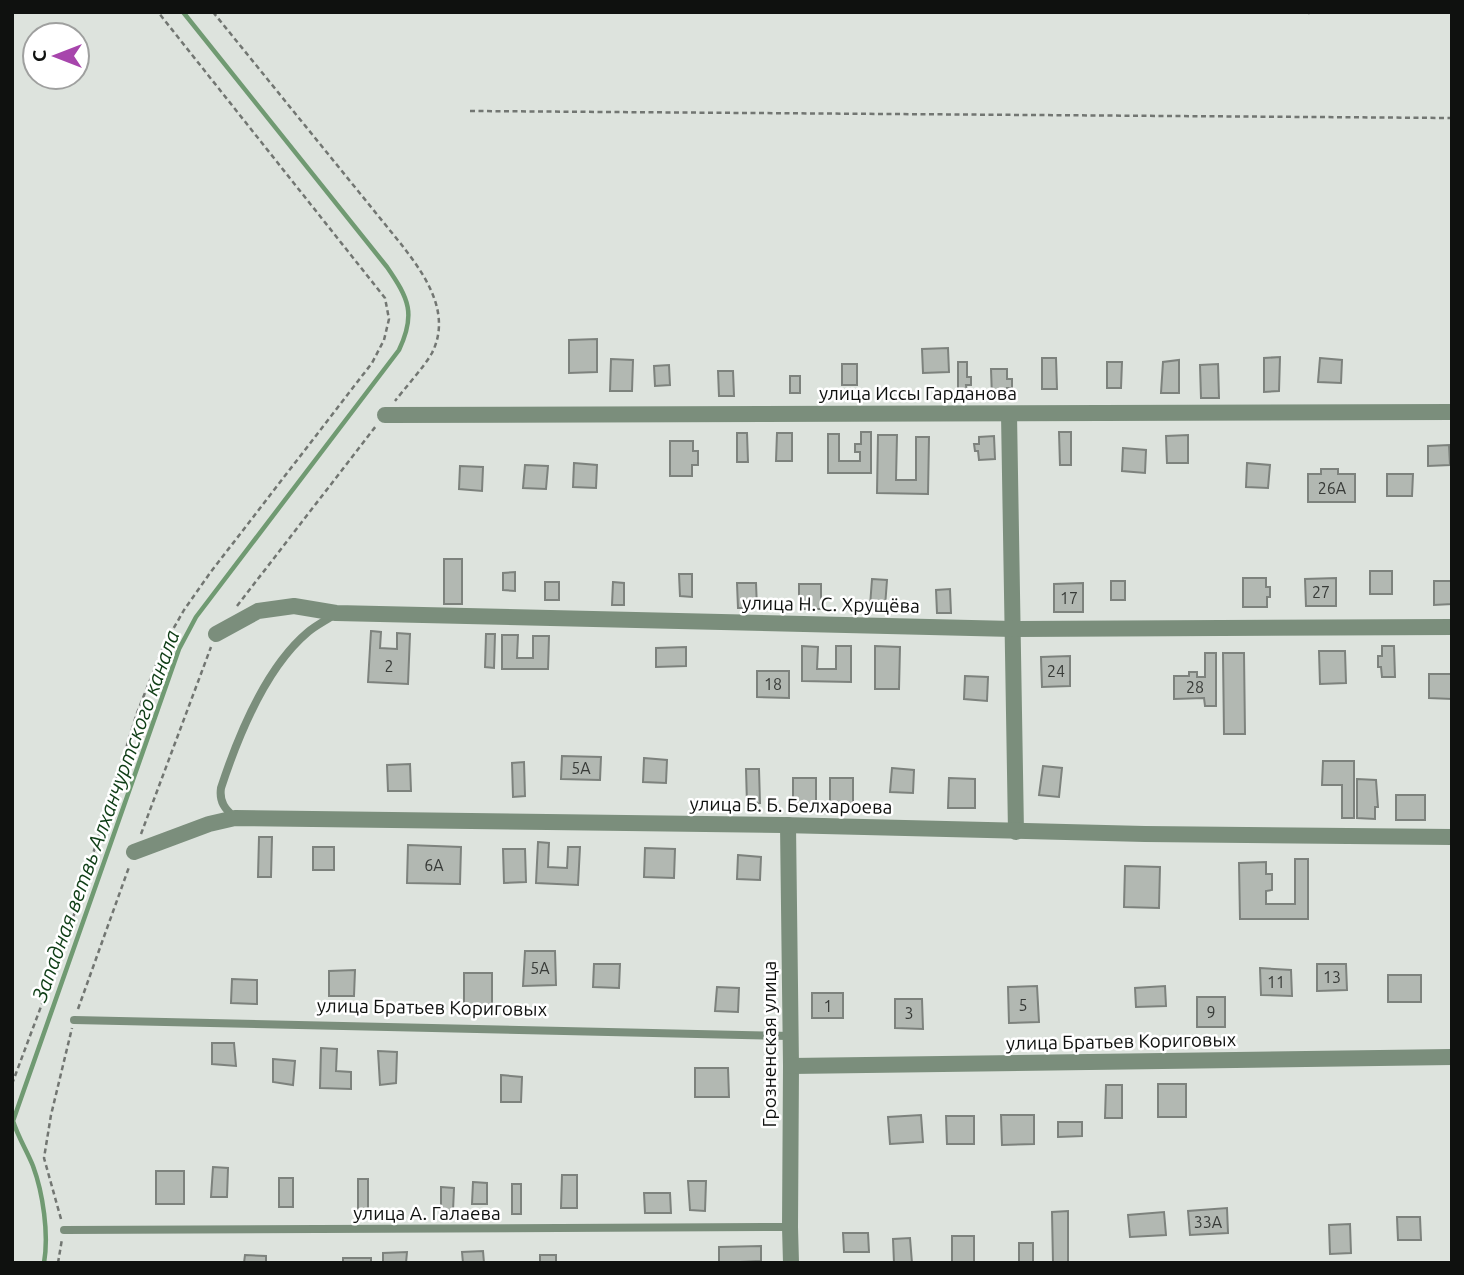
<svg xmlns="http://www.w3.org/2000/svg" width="1464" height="1275" viewBox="0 0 1464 1275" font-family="Ubuntu,sans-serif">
  <rect width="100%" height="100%" fill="#dde3dd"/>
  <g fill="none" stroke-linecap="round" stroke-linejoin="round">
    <path stroke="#709a72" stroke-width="4.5" d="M44,1263c5,-29 -1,-70 -11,-97 -6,-15 -15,-29 -20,-45l166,-472 17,-32 203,-267c17,-36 10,-51 -12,-83l-204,-255"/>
  </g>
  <g fill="#b2b8b2" stroke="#7d827d" stroke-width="2">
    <polygon points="597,339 597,372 569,373 569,340"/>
    <polygon points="948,348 949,372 923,373 922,349"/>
    <polygon points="1280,357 1279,391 1264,392 1264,358"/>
    <polygon points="1042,358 1056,358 1057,389 1042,389"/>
    <polygon points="1320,358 1342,360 1341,383 1318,382"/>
    <polygon points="611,359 633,360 632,391 610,391"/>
    <polygon points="1179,360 1179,393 1161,393 1163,362"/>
    <polygon points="958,362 967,362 967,377 971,377 971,385 966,385 967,393 958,393"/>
    <polygon points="1107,362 1122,362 1121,388 1107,388"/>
    <rect x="842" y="364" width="15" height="21"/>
    <polygon points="1218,364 1219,398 1201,398 1200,365"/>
    <polygon points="669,365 670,385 655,386 654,366"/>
    <polygon points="991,369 1007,369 1007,379 1012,379 1012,388 1007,388 1007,397 992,397"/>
    <polygon points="718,371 733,371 734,396 719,396"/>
    <rect x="790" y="376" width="10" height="17"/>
    <polygon points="861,432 871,432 871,473 828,473 828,434 839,434 839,461 860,461 860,452 855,452 855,444 861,444"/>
    <polygon points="1059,432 1071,432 1071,465 1060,465"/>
    <polygon points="737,433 747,433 748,462 737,462"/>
    <polygon points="777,433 792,433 792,461 776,461"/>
    <polygon points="878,435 897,435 896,480 916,480 916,437 929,437 928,494 877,493"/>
    <polygon points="1188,435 1188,463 1167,463 1166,436"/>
    <polygon points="994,436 995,459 979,460 978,451 975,451 974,444 979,444 979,437"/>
    <polygon points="670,441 693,441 693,451 698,451 698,465 692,465 692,476 670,476"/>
    <polygon points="1449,445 1450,465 1428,466 1428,446"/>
    <polygon points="1123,448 1146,450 1145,473 1122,471"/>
    <polygon points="574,463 597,465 596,488 573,487"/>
    <polygon points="1247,463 1270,465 1268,488 1246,487"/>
    <polygon points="525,465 548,466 546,489 523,488"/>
    <polygon points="460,466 483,467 482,491 459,489"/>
    <polygon points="1321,469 1338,469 1338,474 1355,474 1355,502 1308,502 1308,474 1321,474"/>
    <polygon points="1387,474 1413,474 1412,496 1387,496"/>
    <rect x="444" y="559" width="18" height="45"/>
    <rect x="1370" y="571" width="22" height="23"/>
    <polygon points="515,572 515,591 503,590 503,573"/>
    <polygon points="679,574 692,574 692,597 680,596"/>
    <polygon points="1243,578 1266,578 1266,587 1270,587 1270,597 1267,597 1267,607 1243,607"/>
    <polygon points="1336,578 1336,606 1306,606 1305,579"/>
    <polygon points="872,579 887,580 885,607 870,606"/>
    <rect x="1111" y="581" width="14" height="19"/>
    <polygon points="1434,581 1452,581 1452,604 1434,605"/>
    <rect x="545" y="582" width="14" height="18"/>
    <polygon points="613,582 624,583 624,605 612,605"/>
    <polygon points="737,583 756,583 757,608 738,608"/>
    <polygon points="1083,583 1083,612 1054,612 1054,584"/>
    <rect x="799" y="584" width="22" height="25"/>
    <polygon points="950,589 951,613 937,613 936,590"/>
    <polygon points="371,631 381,632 380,648 397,649 397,633 410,634 408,684 368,682"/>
    <polygon points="486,634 495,634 494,668 485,667"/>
    <polygon points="502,635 518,635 517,658 533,658 533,636 549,636 548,669 502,669"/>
    <polygon points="802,646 818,647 817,669 836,669 836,646 851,646 851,682 802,681"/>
    <polygon points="875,646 900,647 899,689 875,689"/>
    <polygon points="1382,646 1394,646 1395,677 1382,677 1381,667 1378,667 1378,656 1382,656"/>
    <polygon points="686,647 686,666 656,667 656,648"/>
    <polygon points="1319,651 1345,651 1346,683 1320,684"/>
    <polygon points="1205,653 1216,653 1216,706 1205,706 1204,698 1174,699 1174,676 1189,676 1189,672 1197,672 1197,677 1205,677"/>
    <polygon points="1223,653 1244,653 1245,734 1224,734"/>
    <polygon points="1070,656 1070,686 1042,687 1041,657"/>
    <polygon points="757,671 789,671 789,698 757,697"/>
    <polygon points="1429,674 1452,674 1452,699 1429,698"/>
    <polygon points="965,676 988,677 987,701 964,699"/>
    <polygon points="562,756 601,757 600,780 561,779"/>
    <polygon points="644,758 667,760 666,783 643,782"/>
    <polygon points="1323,761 1354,761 1354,818 1342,818 1342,785 1322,785"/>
    <polygon points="524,762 525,796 513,797 512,763"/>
    <polygon points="410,764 411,791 388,791 387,765"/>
    <polygon points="1043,766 1062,768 1059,797 1039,795"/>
    <polygon points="892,768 914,770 913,793 890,792"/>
    <polygon points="746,769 759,769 760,803 747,804"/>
    <rect x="793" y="778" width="23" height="26"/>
    <rect x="830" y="778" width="23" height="27"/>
    <polygon points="949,778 975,779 975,808 948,808"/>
    <polygon points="1357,779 1376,780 1378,807 1375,807 1375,819 1357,818"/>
    <rect x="1396" y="795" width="29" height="25"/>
    <polygon points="259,837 272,837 271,877 258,877"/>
    <polygon points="538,842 549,843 548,867 567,868 568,847 580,847 578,885 536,883"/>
    <polygon points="408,845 461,847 460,884 407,883"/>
    <rect x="313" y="847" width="21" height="23"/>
    <polygon points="645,848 675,849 674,878 644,877"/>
    <polygon points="503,849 525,849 526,882 504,883"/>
    <polygon points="738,855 761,857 760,880 737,879"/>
    <polygon points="1295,859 1308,859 1308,919 1240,919 1239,863 1266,862 1266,874 1272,874 1272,890 1266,891 1266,904 1295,904"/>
    <polygon points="1125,866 1160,867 1159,908 1124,907"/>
    <polygon points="525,951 555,951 556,985 523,986"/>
    <polygon points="594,964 620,964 619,988 593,987"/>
    <polygon points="1317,964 1346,964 1347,990 1317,991"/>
    <polygon points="1260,968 1291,970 1292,996 1261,995"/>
    <polygon points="355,970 354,996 329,996 329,971"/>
    <rect x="464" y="973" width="28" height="33"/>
    <rect x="1388" y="975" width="33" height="27"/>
    <polygon points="232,979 257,980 257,1004 231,1003"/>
    <polygon points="1037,986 1039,1022 1009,1023 1008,987"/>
    <polygon points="1165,986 1166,1006 1136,1007 1135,988"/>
    <polygon points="717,987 739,988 738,1012 715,1011"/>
    <rect x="812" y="993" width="31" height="25"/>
    <rect x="1197" y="997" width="28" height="30"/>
    <polygon points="895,999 922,999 923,1029 895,1028"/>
    <polygon points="212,1043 234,1043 236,1066 212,1064"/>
    <polygon points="321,1048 337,1049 336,1071 351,1072 351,1089 320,1088"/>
    <polygon points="378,1051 397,1052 396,1083 380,1085"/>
    <polygon points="273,1059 295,1061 293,1085 273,1082"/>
    <polygon points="695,1068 728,1068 729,1097 695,1097"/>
    <polygon points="501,1075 522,1077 521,1102 501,1102"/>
    <rect x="1158" y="1084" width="28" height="33"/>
    <polygon points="1106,1085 1122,1085 1122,1118 1105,1118"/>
    <polygon points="921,1115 923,1142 890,1144 888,1117"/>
    <polygon points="1001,1115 1034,1115 1034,1144 1002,1145"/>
    <polygon points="946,1116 974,1116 974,1144 947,1144"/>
    <polygon points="1058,1122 1082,1122 1082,1136 1058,1137"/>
    <polygon points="213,1167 228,1168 227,1197 211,1197"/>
    <rect x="156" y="1171" width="28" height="33"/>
    <polygon points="562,1175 577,1175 577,1208 561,1208"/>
    <rect x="279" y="1178" width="14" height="29"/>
    <rect x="358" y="1179" width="10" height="33"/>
    <polygon points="688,1181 706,1181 705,1211 690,1210"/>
    <polygon points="473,1182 487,1183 487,1204 472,1204"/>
    <rect x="512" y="1184" width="9" height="30"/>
    <polygon points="441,1187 454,1188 453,1211 441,1211"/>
    <polygon points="644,1193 670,1193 671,1213 645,1213"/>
    <polygon points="1227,1208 1228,1233 1190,1235 1188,1211"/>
    <polygon points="1068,1211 1068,1263 1053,1263 1052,1212"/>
    <polygon points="1164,1212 1166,1235 1130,1237 1128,1215"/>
    <polygon points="1397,1217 1420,1217 1421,1240 1398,1240"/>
    <polygon points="1350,1224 1351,1253 1330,1254 1329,1225"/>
    <polygon points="843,1233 868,1233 869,1252 844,1252"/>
    <rect x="952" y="1236" width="22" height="27"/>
    <polygon points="910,1238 912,1263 894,1263 893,1239"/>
    <rect x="1019" y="1243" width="14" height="20"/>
    <polygon points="761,1246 761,1261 719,1263 719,1247"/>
    <polygon points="483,1251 484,1263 463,1263 462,1252"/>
    <polygon points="407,1252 406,1263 383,1263 383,1253"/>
    <polygon points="245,1255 266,1256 266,1263 244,1263"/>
    <rect x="540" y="1255" width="16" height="8"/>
    <rect x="343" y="1258" width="28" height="5"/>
  </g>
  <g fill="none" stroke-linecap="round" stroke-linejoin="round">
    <g stroke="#727672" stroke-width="2.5" stroke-dasharray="5 3.5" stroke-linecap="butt">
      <path d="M213,12l188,232c24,31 51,69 31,109 -8,14 -27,35 -37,48"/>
      <polyline points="1308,14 1309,12"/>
      <polyline points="470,111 1452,118"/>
      <polyline points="237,606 376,426"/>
      <polyline points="141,834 211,647"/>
      <polyline points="78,1009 129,867"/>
      <polyline points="12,1084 67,937 137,713 164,645 184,610 210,573 372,363 384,340 389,319 385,298 158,12"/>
      <polyline points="61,1219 44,1158 51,1115 72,1028"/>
      <polyline points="58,1263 62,1239"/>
    </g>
    <g stroke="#7b8e7c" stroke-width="8">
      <path d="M235,818c-10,-9 -16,-16 -14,-30 17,-52 44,-120 87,-156 8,-7 19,-12 27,-18"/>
      <polyline points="74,1020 790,1036"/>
      <polyline points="64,1230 790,1227"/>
    </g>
    <g stroke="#7b8e7c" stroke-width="16">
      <polyline points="1009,414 1016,832"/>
      <polyline points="385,415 1452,412"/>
      <polyline points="216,634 258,611 294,606 336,613 1013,629 1452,627"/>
      <polyline points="788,825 791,1066 790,1227 791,1263"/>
      <polyline points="134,852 209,824 235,818 782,825 1145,834 1452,837"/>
      <polyline points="791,1066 1452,1057"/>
    </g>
  </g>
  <g text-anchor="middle" stroke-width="5" stroke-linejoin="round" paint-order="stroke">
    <g font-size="16" fill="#383b38">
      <text x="1332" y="494">26А</text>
      <text x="1321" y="598">27</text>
      <text x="1069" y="604">17</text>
      <text x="389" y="672">2</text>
      <text x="1056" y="677">24</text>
      <text x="773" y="690">18</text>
      <text x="1195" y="693">28</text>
      <text x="581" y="774">5А</text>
      <text x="434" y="871">6А</text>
      <text x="540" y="974">5А</text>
      <text x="1332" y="983">13</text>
      <text x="1276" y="988">11</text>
      <text x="1023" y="1011">5</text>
      <text x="828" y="1012">1</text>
      <text x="1211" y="1018">9</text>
      <text x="909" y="1019">3</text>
      <text x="1208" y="1228">33А</text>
    </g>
    <g font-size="19" fill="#0f110f" stroke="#fff">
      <text x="918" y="400">улица Иссы Гарданова</text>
      <text transform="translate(831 604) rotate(1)" y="7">улица Н. С. Хрущёва</text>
      <text transform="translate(791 805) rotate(1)" y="7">улица Б. Б. Белхароева</text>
      <text transform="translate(432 1007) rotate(1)" y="7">улица Братьев Кориговых</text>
      <text transform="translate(1121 1041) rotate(-1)" y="7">улица Братьев Кориговых</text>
      <text transform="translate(769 1044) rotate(-90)" y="7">Грозненская улица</text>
      <text x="427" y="1220">улица А. Галаева</text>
    </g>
    <g font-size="21" font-style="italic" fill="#0e3d15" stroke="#fff">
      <text transform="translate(106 816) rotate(-70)" y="7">Западная ветвь Алханчуртского канала</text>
    </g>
  </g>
  <rect width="1464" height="1275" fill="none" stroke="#0f110f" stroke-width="28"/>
  <g transform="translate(56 56) rotate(270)"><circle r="33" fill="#ffffff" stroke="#9fa09f" stroke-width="2"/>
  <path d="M0-5L12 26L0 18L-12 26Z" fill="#a745ac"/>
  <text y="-10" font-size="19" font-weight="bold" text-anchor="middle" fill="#0f110f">С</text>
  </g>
</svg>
